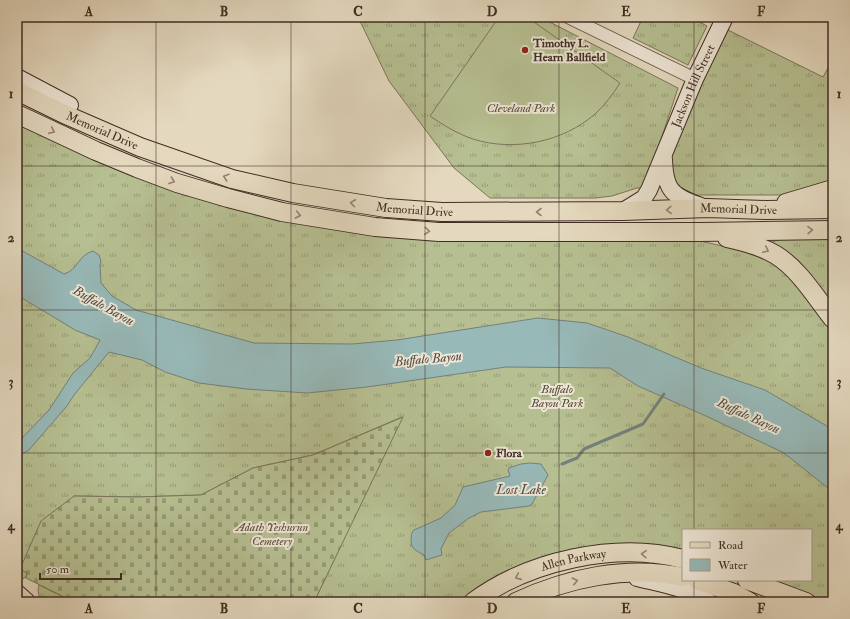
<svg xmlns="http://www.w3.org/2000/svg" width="850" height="619" viewBox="0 0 850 619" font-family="'IM FELL Double Pica',serif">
  <defs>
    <pattern id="grass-tufts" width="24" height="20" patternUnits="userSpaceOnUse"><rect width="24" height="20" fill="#b6bf91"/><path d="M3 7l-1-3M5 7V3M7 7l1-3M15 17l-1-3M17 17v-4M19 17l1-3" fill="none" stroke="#959c76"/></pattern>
    <pattern id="cemetery-stones" width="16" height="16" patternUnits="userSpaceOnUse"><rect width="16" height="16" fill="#b6bf91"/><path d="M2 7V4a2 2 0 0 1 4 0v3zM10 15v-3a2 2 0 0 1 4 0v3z" fill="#959c76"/></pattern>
  </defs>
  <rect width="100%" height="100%" fill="#e4d9bf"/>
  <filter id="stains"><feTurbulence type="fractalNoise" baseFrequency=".005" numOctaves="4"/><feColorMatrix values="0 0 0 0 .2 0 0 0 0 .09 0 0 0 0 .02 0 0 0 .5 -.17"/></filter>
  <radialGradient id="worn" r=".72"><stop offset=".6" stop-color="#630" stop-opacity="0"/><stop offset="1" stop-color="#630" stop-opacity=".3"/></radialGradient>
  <g fill="url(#grass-tufts)" stroke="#7b765a">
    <polygon points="358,17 540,17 678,88 645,188 637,188 612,196 595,198 490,198 454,168 389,81"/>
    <polygon points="643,17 690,17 707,26 688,65 633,38"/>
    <polygon points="728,30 823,77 833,59 833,184 808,190 779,195 688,195 675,184 670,161 696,94"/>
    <polygon points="17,122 280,220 325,228 374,235 700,241 745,251 760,256 772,262 789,277 833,333 833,602 829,602 771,580 811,580 811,530 683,530 683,550 649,545 473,592 459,602 314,602 402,417 313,455 253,468 201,495 137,497 74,496 20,569 27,573 26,577 17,582"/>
    <path d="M808,237h25v75l-64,-68c6,-6 29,-6 39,-7z"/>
    <polygon points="39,585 74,602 40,602 38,590"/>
  </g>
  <polygon fill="url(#cemetery-stones)" stroke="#7b765a" points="403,417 314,602 74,602 26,578 27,573 20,569 41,521 74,496 137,497 201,495 253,468 313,455"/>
  <path fill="#b6bf91" stroke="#7b765a" d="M499,17h28l93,66c-7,11 -15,22 -25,31 -32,28 -81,38 -122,25 -15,-5 -30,-14 -43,-23z"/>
  <g fill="#97b9b8" stroke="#74817d">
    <path d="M17,248l47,26c14,-4 14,-19 29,-23l6,4 2,6 -1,4 1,18 11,13 24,14 118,33 98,1 45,-4 141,-22 49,5 41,14 73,31 64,22 67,39 1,1v62l-49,-39 -78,-37 -68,-30 -28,-18 -104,-1 -139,20 -60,6 -61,-4 -47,-6 -34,-11 -23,-12 -33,-8 -35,43 -7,11 -39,45 -11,5v-15l5,-3 27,-28 24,-37 17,-15 10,-18 -25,-10 -53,-32 -5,-4z"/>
    <path d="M530,463l11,1 7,11 -16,29 -3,2 -48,6 -12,6 -20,15 -8,16 1,6 -16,5 -2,-5c-8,-5 -13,-5 -13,-16 1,-5 0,-6 3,-9l27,-12 14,-13 8,-18 47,-11 -2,-6 1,-2 12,-4z"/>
  </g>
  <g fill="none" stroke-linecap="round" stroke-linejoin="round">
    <polyline stroke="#74817d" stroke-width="3" points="562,464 577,458 584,449 643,424 664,394"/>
    <defs>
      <g id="street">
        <polyline points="568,17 695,79"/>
        <polyline points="680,602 686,599 702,600"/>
      </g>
      <g id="secondary">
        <polyline points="17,77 70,105"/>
        <path d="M664,159c1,36 11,37 42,49"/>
        <path id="s1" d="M623,211l21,-13 5,-8 46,-111 30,-62"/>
        <path d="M637,578c25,6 50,10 72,24"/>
      </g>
      <g id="primary">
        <path id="s2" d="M17,91l47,23 76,33 92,32 61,14 93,15 56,4 181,-1 85,-3 58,2 67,-1"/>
        <polyline points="17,114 96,151 137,168 177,183 228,198 282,212 375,227 439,232 701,232 833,230"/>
        <polyline points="786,203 833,189"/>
        <path d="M727,238c17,4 34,8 49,17 24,15 40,43 57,64"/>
        <polyline points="697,580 734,593 750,602"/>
        <polyline points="747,580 806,602"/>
        <polyline points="17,594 26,602"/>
        <path id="s3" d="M473,602c55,-41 143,-61 210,-43"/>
        <path d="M516,602c51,-24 111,-37 167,-25"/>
      </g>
    </defs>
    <use href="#street" stroke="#69584b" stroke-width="14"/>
    <use href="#secondary" stroke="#402d24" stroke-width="18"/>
    <use href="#primary" stroke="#402d24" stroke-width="20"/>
    <use href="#street" stroke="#ede6d5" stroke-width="12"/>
    <use href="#secondary" stroke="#ede6d5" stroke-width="16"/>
    <use href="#primary" stroke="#e4d9bf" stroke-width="18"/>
  </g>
  <defs><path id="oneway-chevron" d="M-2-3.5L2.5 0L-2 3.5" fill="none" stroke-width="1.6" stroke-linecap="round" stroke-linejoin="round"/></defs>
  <g stroke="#928372">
    <use href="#oneway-chevron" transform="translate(52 131) rotate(25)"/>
    <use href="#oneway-chevron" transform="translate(226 177) rotate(-162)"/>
    <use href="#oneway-chevron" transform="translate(172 181) rotate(20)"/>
    <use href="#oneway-chevron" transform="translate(353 203) rotate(-172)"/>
    <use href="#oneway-chevron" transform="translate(669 210) rotate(178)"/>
    <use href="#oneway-chevron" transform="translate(539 212) rotate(180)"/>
    <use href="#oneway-chevron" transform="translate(298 215) rotate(11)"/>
    <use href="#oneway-chevron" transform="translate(810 230) rotate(-1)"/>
    <use href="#oneway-chevron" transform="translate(427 231) rotate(5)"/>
    <use href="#oneway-chevron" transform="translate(766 250) rotate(25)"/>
    <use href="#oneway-chevron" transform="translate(644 554) rotate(-178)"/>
    <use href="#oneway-chevron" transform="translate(518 577) rotate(156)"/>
    <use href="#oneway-chevron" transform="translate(575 581) rotate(-13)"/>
  </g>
  <path fill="none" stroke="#402d24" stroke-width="1" stroke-opacity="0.55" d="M156,17v585M291,17v585M425,17v585M559,17v585M694,17v513M17,166h816M17,310h816M17,453h816M694,580v22"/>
  <g fill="#8f2418" stroke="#ede6d5" stroke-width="1.5">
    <circle cx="525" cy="50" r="4"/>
    <circle cx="488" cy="453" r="4"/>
  </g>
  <g text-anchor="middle" stroke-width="4" stroke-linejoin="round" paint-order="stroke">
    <g font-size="12" font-weight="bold" fill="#402d24" stroke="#ede6d5" text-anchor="start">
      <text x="533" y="47">Timothy L.<tspan x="533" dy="14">Hearn Ballfield</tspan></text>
      <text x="496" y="457">Flora</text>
    </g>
    <g font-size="12" fill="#402d24" stroke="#ede6d5">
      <text dy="4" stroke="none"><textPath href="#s1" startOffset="147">Jackson Hill Street</textPath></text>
      <text dy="4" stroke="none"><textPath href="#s2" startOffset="94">Memorial Drive</textPath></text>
      <text dy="4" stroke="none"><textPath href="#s2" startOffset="418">Memorial Drive</textPath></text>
      <text dy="4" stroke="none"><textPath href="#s2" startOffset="742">Memorial Drive</textPath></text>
      <text dy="4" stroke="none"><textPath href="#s3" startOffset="110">Allen Parkway</textPath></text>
    </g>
    <g font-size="12" font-style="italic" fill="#584a3a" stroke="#ede6d5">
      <text x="521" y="112">Cleveland Park</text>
      <text x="557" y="393">Buffalo<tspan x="557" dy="14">Bayou Park</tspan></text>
      <text x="272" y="531">Adath Yeshurun<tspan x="272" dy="14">Cemetery</tspan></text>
    </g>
    <g font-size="13" font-style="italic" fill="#514942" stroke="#ede6d5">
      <text transform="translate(104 305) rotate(29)" y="5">Buffalo Bayou</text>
      <text transform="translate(428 358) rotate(-5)" y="5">Buffalo Bayou</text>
      <text transform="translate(749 415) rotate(25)" y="5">Buffalo Bayou</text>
      <text x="521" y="494">Lost Lake</text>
    </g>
  </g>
  <rect width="850" height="619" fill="none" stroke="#e4d9bf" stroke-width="44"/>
  <rect x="682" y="529" width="130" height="52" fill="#ede6d5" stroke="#a89c8e"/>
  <rect x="690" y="542" width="20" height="6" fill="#e4d9bf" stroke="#a89c8e"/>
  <text x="718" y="549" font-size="12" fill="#402d24">Road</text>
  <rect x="690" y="559" width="20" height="12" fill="#97b9b8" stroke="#a89c8e"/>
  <text x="718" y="569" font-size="12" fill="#402d24">Water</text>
  <path d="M40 573v6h81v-6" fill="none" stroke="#402d24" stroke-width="2"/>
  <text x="46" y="573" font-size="12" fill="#402d24" stroke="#ede6d5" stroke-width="3" paint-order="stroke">50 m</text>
  <rect x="22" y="22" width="806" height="575" fill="none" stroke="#402d24" stroke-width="1.5"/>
  <g font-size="13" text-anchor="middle" font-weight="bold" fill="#402d24">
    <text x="89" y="16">A</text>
    <text x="224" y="16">B</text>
    <text x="358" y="16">C</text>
    <text x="492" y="16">D</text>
    <text x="626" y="16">E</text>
    <text x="761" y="16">F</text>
    <text x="11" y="98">1</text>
    <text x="839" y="98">1</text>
    <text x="11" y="242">2</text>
    <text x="839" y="242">2</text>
    <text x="11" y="386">3</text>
    <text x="839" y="386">3</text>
    <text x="11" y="530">4</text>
    <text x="839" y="530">4</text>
    <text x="89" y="613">A</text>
    <text x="224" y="613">B</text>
    <text x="358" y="613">C</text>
    <text x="492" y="613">D</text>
    <text x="626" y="613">E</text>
    <text x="761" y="613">F</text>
  </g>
  <rect width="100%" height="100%" filter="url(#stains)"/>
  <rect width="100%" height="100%" fill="url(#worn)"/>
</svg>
